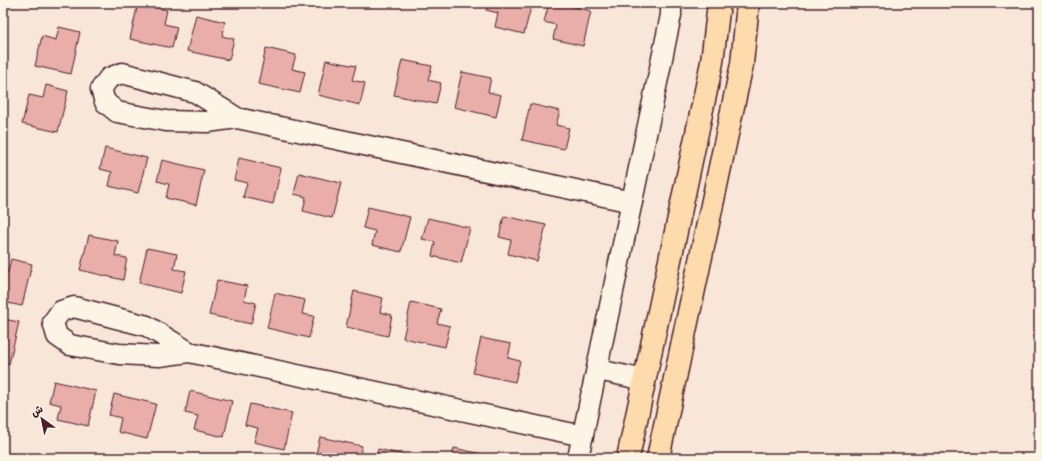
<svg xmlns="http://www.w3.org/2000/svg" width="1042" height="461" viewBox="0 0 1042 461" font-family="'Indie Flower','Playpen Sans Arabic',sans-serif">
  <rect width="100%" height="100%" fill="#f8e7d9"/>
  <filter id="ink" filterUnits="userSpaceOnUse"><feTurbulence type="fractalNoise" baseFrequency=".025" numOctaves="2"/><feDisplacementMap in="SourceGraphic" scale="8" xChannelSelector="R" yChannelSelector="G"/><feConvolveMatrix kernelMatrix="1 2 1 2 8 2 1 2 1" color-interpolation-filters="sRGB"/></filter>
  <g filter="url(#ink)">
    <g fill="#e9aeaa" stroke="#4a1f2b">
      <polygon points="138,3 167,10 164,24 177,27 172,48 130,39"/>
      <polygon points="488,3 532,3 524,34 495,27 498,13 486,10"/>
      <polygon points="549,3 559,3 591,11 583,46 553,39 556,25 544,22"/>
      <polygon points="196,15 225,22 222,36 234,39 229,60 187,51"/>
      <polygon points="59,27 80,32 71,74 35,66 42,36 56,40"/>
      <polygon points="266,48 296,55 292,69 305,72 300,93 258,84"/>
      <polygon points="326,60 356,66 352,80 365,83 360,105 318,95"/>
      <polygon points="402,60 432,66 428,80 441,83 436,104 394,95"/>
      <polygon points="462,72 491,78 488,92 501,95 496,117 454,107"/>
      <polygon points="46,85 68,91 58,132 22,124 29,95 43,98"/>
      <polygon points="530,104 560,111 556,125 569,128 564,149 522,140"/>
      <polygon points="105,148 147,158 138,193 109,186 112,172 100,169"/>
      <polygon points="239,158 281,168 273,204 243,197 247,183 234,180"/>
      <polygon points="162,160 204,170 196,205 166,198 169,184 157,181"/>
      <polygon points="299,173 341,183 332,218 303,211 306,197 294,194"/>
      <polygon points="368,207 410,217 401,252 372,245 375,231 363,228"/>
      <polygon points="504,216 546,225 537,261 508,254 511,240 499,237"/>
      <polygon points="428,218 470,228 461,263 432,256 435,242 422,239"/>
      <polygon points="89,235 118,241 115,256 127,258 123,280 80,270"/>
      <polygon points="147,248 177,254 174,269 186,271 181,293 139,283"/>
      <polygon points="11,259 32,264 22,306 3,302 3,271 8,272"/>
      <polygon points="217,280 247,286 244,300 256,303 251,324 209,315"/>
      <polygon points="354,291 383,298 380,312 392,315 388,336 346,327"/>
      <polygon points="275,293 305,300 302,314 314,316 309,338 267,328"/>
      <polygon points="411,302 441,309 437,323 450,326 445,347 403,338"/>
      <polygon points="3,319 19,322 9,364 3,363"/>
      <polygon points="481,338 511,344 508,358 520,361 515,382 473,373"/>
      <polygon points="54,381 96,391 88,426 58,419 61,405 49,402"/>
      <polygon points="190,391 232,401 224,437 194,430 198,416 185,413"/>
      <polygon points="114,394 156,404 147,439 118,432 121,418 109,415"/>
      <polygon points="250,404 292,413 284,449 254,442 258,428 245,425"/>
      <polygon points="320,437 362,446 359,458 315,458"/>
      <polygon points="454,448 496,457 452,458"/>
      <polygon points="378,449 417,458 376,458"/>
    </g>
    <g fill="none" stroke-linecap="round" stroke-linejoin="round">
      <defs>
        <g id="minor">
          <polyline points="237,118 207,122 166,121 117,112 105,102 101,89 109,78 122,73 195,92 237,118 632,202"/>
          <polyline points="189,352 159,356 119,354 70,345 57,336 53,322 61,311 74,307 147,326 189,352 583,436"/>
          <polyline points="598,370 645,380"/>
          <polyline points="578,458 659,73 671,15 671,3"/>
        </g>
        <g id="major">
          <polyline points="628,458 712,62 719,3"/>
          <polyline points="658,458 742,64 748,3"/>
        </g>
      </defs>
      <use href="#minor" stroke="#4a1f2b" stroke-width="23"/>
      <use href="#major" stroke="#4a1f2b" stroke-width="25"/>
      <use href="#minor" stroke="#fcf5e5" stroke-width="20"/>
      <use href="#major" stroke="#fedbac" stroke-width="22"/>
    </g>
  </g>
  <rect width="1042" height="461" fill="none" stroke="#fcf5e5" stroke-width="16"/>
  <rect x="8" y="8" width="1026" height="445" fill="none" stroke="#4a1f2b" stroke-width="1.5" filter="url(#ink)"/>
  <g transform="translate(42 419) rotate(327)" stroke="#fcf5e5" stroke-width="3" paint-order="stroke">
  <path d="M0-3L7 15L0 10L-7 15Z" fill="#4a1f2b"/>
  <text y="-6" font-size="11" font-weight="bold" text-anchor="middle" fill="#4a1f2b">ش</text>
  </g>
</svg>
